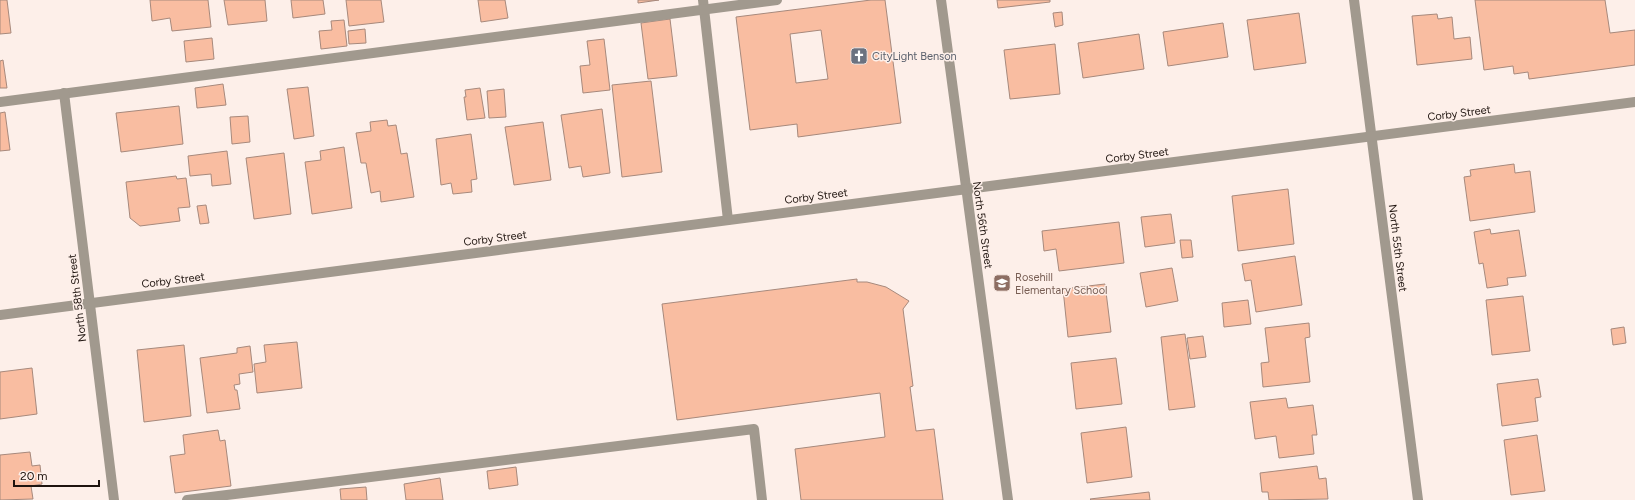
<svg xmlns="http://www.w3.org/2000/svg" width="1635" height="500" viewBox="0 0 1635 500" font-family="Figtree,sans-serif">
  <rect width="100%" height="100%" fill="#fdefe9"/>
  <g fill="#f9bda1" stroke="#a7897c" fill-rule="evenodd">
    <polygon points="0,0 7,0 11,33 0,34"/>
    <polygon points="150,0 208,0 211,27 172,31 170,18 152,21"/>
    <polygon points="224,0 265,0 267,21 228,25"/>
    <polygon points="291,0 323,0 325,14 293,18"/>
    <polygon points="346,0 381,0 384,22 349,26"/>
    <polygon points="478,0 505,0 508,18 481,22"/>
    <polygon points="638,0 659,0 638,3"/>
    <path d="M871,0h14l16,123 -103,14 -1,-13 -47,6 -14,-113zM821,30l7,49 -32,4 -6,-49z"/>
    <polygon points="997,0 1050,0 1050,2 998,8"/>
    <polygon points="1475,0 1605,0 1610,33 1635,30 1635,65 1529,79 1528,72 1514,74 1513,66 1484,70"/>
    <polygon points="1062,12 1063,25 1055,27 1053,13"/>
    <polygon points="1299,13 1306,63 1254,70 1247,20"/>
    <polygon points="1437,14 1438,19 1452,17 1454,39 1470,37 1472,59 1417,65 1412,16"/>
    <polygon points="670,19 677,76 648,79 641,23"/>
    <polygon points="344,20 347,46 321,49 319,31 332,30 331,21"/>
    <polygon points="1223,23 1228,57 1168,66 1163,32"/>
    <polygon points="365,29 366,43 349,44 348,31"/>
    <polygon points="1139,34 1144,69 1083,78 1078,43"/>
    <polygon points="212,38 214,59 186,62 184,41"/>
    <polygon points="604,39 610,90 583,93 580,66 590,65 587,41"/>
    <polygon points="1055,44 1060,94 1010,99 1004,50"/>
    <polygon points="3,60 7,88 0,88 0,61"/>
    <polygon points="651,81 662,172 622,177 612,85"/>
    <polygon points="223,84 226,105 197,108 195,88"/>
    <polygon points="308,87 314,136 294,139 287,89"/>
    <polygon points="480,88 485,118 467,120 464,97 466,97 465,90"/>
    <polygon points="504,89 506,117 489,118 487,91"/>
    <polygon points="179,106 183,144 121,152 116,113"/>
    <polygon points="602,109 610,173 583,177 581,166 569,168 561,115"/>
    <polygon points="5,112 10,150 0,151 0,113"/>
    <polygon points="248,116 250,142 232,144 230,117"/>
    <polygon points="387,120 388,126 396,125 401,154 407,153 414,197 381,202 380,191 371,193 366,163 361,163 356,133 371,131 370,122"/>
    <polygon points="543,122 551,180 514,185 505,127"/>
    <polygon points="471,134 477,179 471,180 472,192 453,194 451,183 441,185 436,139"/>
    <polygon points="344,147 352,208 312,214 305,162 321,160 320,151"/>
    <polygon points="227,151 231,184 212,186 211,174 190,176 188,156"/>
    <polygon points="284,153 291,214 254,219 246,158"/>
    <polygon points="1514,164 1515,173 1530,171 1535,212 1470,221 1464,177 1471,176 1470,170"/>
    <polygon points="176,176 177,179 186,178 190,207 178,208 180,221 140,226 130,218 126,182"/>
    <polygon points="1288,189 1294,244 1238,251 1232,196"/>
    <polygon points="206,205 209,223 200,224 197,206"/>
    <polygon points="1171,214 1175,243 1145,247 1141,217"/>
    <polygon points="1119,222 1124,263 1059,271 1056,249 1044,251 1042,231"/>
    <polygon points="1490,229 1491,234 1519,230 1526,276 1507,278 1508,285 1487,288 1483,263 1479,264 1474,232"/>
    <polygon points="1180,240 1191,240 1193,257 1182,258"/>
    <polygon points="1295,256 1302,305 1256,312 1251,280 1245,281 1242,264"/>
    <polygon points="1172,268 1178,301 1146,307 1140,273"/>
    <polygon points="857,279 857,282 867,282 886,287 909,301 903,309 913,386 910,387 916,431 934,429 943,500 801,500 795,449 885,437 880,393 677,420 662,304"/>
    <polygon points="1105,284 1111,332 1068,337 1063,289"/>
    <polygon points="1523,296 1530,351 1492,355 1486,300"/>
    <polygon points="1248,300 1251,324 1224,327 1222,303"/>
    <polygon points="1309,323 1310,337 1305,338 1310,382 1263,387 1261,363 1269,362 1265,328"/>
    <polygon points="1624,327 1626,343 1613,345 1611,329"/>
    <polygon points="1185,334 1195,407 1169,410 1161,337"/>
    <polygon points="1203,336 1206,357 1190,359 1187,338"/>
    <polygon points="297,342 302,388 257,393 254,364 266,362 264,345"/>
    <polygon points="184,345 191,416 144,422 137,350"/>
    <polygon points="250,346 253,372 239,374 240,384 234,385 235,390 237,390 240,409 207,413 200,358 237,353 237,348"/>
    <polygon points="1116,358 1122,404 1076,409 1071,363"/>
    <polygon points="32,368 37,414 0,419 0,372"/>
    <polygon points="1538,379 1541,397 1535,398 1538,421 1502,426 1497,384"/>
    <polygon points="1286,398 1288,408 1313,405 1317,435 1312,435 1314,454 1279,458 1276,436 1255,439 1250,402"/>
    <polygon points="1126,427 1132,477 1087,483 1081,433"/>
    <polygon points="218,430 220,441 225,440 231,486 175,493 170,456 185,454 183,435"/>
    <polygon points="1537,435 1545,491 1511,495 1504,440"/>
    <polygon points="30,452 32,466 40,465 42,484 31,486 33,499 0,500 0,455"/>
    <polygon points="1317,466 1319,479 1326,478 1328,499 1269,500 1268,492 1262,492 1260,473"/>
    <polygon points="516,467 518,485 489,489 487,471"/>
    <polygon points="440,478 443,500 406,500 404,484"/>
    <polygon points="366,487 367,500 341,500 340,489"/>
    <polygon points="1149,492 1150,500 1091,500 1090,499"/>
  </g>
  <g fill="none" stroke-linecap="round" stroke-linejoin="round">
    <g stroke="#a1998e" stroke-width="10">
      <polyline points="703,0 728,220"/>
      <polyline points="0,102 777,0"/>
      <polyline points="187,500 754,429 762,500"/>
    </g>
    <g stroke="#a1998e" stroke-width="10">
      <polyline points="941,0 1008,500"/>
      <polyline points="1354,0 1418,500"/>
      <polyline points="64,93 114,500"/>
      <polyline points="0,315 1635,102"/>
    </g>
  </g>
  <defs>
    <symbol id="church-square" viewBox="-11 -11 22 22"><rect x="-9" y="-9" width="18" height="18" rx="4" fill="#6b7280" stroke="#fdefe9"/><path d="M-1.2-6h2.4v3.5h3.3v2.4h-3.3V6h-2.4V-.1h-3.3v-2.4h3.3Z" fill="#fff"/></symbol>
    <symbol id="school-square" viewBox="-11 -11 22 22"><rect x="-9" y="-9" width="18" height="18" rx="4" fill="#8d6e63" stroke="#fdefe9"/><path d="M0-5L7-2L0 1L-7-2ZM-4 1L0 2.5L4 1V4Q0 6-4 4Z" fill="#fff"/></symbol>
  </defs>
  <g fill-rule="evenodd">
    <use href="#church-square" x="849" y="46" width="20" height="20"/>
    <use href="#school-square" x="992" y="273" width="20" height="20"/>
  </g>
  <g text-anchor="middle" stroke-width="3" stroke-linejoin="round" paint-order="stroke">
    <g font-size="11" fill="#5b616d" stroke="#fdefe9" text-anchor="start">
      <text x="872" y="60">CityLight Benson</text>
    </g>
    <g font-size="11" fill="#1e130e" stroke="#fdefe9">
      <text transform="translate(1459 113) rotate(-7)" y="4">Corby Street</text>
      <text transform="translate(1137 155) rotate(-7)" y="4">Corby Street</text>
      <text transform="translate(816 196) rotate(-7)" y="4">Corby Street</text>
      <text transform="translate(983 225) rotate(82)" y="4">North 56th Street</text>
      <text transform="translate(495 238) rotate(-7)" y="4">Corby Street</text>
      <text transform="translate(1398 248) rotate(83)" y="4">North 55th Street</text>
      <text transform="translate(173 280) rotate(-7)" y="4">Corby Street</text>
      <text transform="translate(77 298) rotate(-97)" y="4">North 58th Street</text>
    </g>
    <g font-size="11" fill="#785e54" stroke="#fdefe9" text-anchor="start">
      <text x="1015" y="281">Rosehill<tspan x="1015" dy="13">Elementary School</tspan></text>
    </g>
  </g>
  <path d="M14 480v6h85v-6" fill="none" stroke="#1e130e" stroke-width="2"/>
  <text x="20" y="480" font-size="12" fill="#1e130e" stroke="#fdefe9" stroke-width="3" paint-order="stroke">20 m</text>
</svg>
